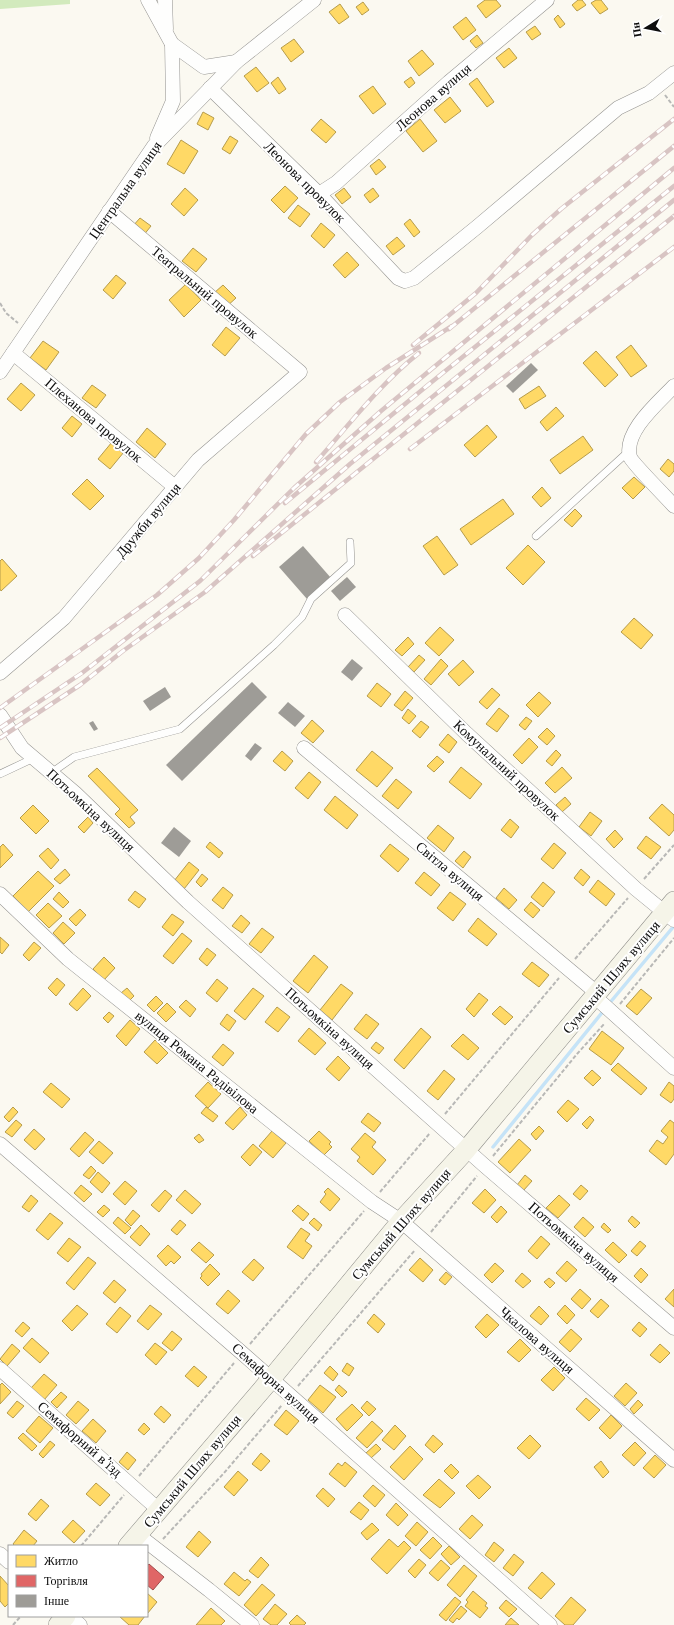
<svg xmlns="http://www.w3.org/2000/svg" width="674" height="1625" viewBox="0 0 674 1625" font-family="'Libre Baskerville',serif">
  <rect width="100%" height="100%" fill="#fbf9f1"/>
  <polygon fill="#d2eabd" points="0,0 70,0 70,4 0,9"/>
  <g fill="#ffd966" stroke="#b69c4b">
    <polygon points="485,0 496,0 501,6 486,18 477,6"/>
    <polygon points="578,0 582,0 586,5 577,11 572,5"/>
    <polygon points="596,0 601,0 608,9 600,14 591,3"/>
    <polygon points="363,2 369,10 362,15 356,7"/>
    <polygon points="340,4 349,17 339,24 329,12"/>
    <polygon points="558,15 565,24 560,28 554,19"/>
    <polygon points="466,17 476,30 463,40 453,27"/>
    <polygon points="535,26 541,34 532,40 526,32"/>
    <polygon points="477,35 483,43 476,48 470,41"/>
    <polygon points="294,39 304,52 291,62 281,48"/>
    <polygon points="509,48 517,58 504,68 496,58"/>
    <polygon points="422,50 434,64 419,76 408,61"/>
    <polygon points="256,67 269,83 257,92 244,76"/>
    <polygon points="278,77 286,89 279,94 271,83"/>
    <polygon points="411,77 415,83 409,88 404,82"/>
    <polygon points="477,78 494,102 487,107 469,84"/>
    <polygon points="373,86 386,104 373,114 359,96"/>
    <polygon points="450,97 461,111 445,123 434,110"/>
    <polygon points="203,112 214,118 208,130 197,124"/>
    <polygon points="321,119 336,132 326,143 311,130"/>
    <polygon points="420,119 437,141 423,152 406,131"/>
    <polygon points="230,136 238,141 230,154 222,149"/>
    <polygon points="181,140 198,151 184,174 167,164"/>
    <polygon points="379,159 386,167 376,175 370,166"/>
    <polygon points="285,186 298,198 284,213 271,200"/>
    <polygon points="185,188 198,200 184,216 171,204"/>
    <polygon points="344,188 351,197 342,204 335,195"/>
    <polygon points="373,188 379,196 370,203 364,195"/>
    <polygon points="298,205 310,214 300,227 288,218"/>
    <polygon points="140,218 151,226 143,236 132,227"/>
    <polygon points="410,219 420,232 414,237 404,224"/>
    <polygon points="321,223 335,235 324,248 311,236"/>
    <polygon points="397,237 405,246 393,255 386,246"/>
    <polygon points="193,248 207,259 196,272 182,261"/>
    <polygon points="347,252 359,265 345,278 333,265"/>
    <polygon points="116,275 126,283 113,299 103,290"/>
    <polygon points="186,284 201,300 184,317 169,300"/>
    <polygon points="223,285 236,298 226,307 214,293"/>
    <polygon points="226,327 240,338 225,356 212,345"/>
    <polygon points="43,341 59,352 46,370 30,358"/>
    <polygon points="631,345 647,366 631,377 616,357"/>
    <polygon points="596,351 618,375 605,387 583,363"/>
    <polygon points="21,383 35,395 21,411 7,399"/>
    <polygon points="92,385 106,395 96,408 82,398"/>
    <polygon points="539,386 546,396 525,409 519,399"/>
    <polygon points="556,407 564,416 547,431 540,422"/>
    <polygon points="72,416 82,424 72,437 62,428"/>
    <polygon points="487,425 497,437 475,457 464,445"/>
    <polygon points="147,428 166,444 155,458 136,442"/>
    <polygon points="583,436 593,450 560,474 550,460"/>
    <polygon points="112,442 124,452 110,469 98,459"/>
    <polygon points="668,459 674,464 674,471 669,477 660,469"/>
    <polygon points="634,477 645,487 633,499 622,488"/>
    <polygon points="87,479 104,496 90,510 72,494"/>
    <polygon points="542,487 551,498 541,507 532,497"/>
    <polygon points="503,499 514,514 471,545 460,529"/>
    <polygon points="575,509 582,516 572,527 564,520"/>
    <polygon points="437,536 458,565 444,575 423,546"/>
    <polygon points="528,545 545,562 523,585 506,568"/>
    <polygon points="2,559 17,576 1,591 0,589 0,561"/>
    <polygon points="634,618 653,635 641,649 621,632"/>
    <polygon points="440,627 454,640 439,656 425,643"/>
    <polygon points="408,637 414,644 402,656 395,650"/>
    <polygon points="419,655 425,660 414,672 408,667"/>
    <polygon points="441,659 448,666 431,685 424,679"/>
    <polygon points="463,660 474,672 459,686 448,674"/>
    <polygon points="377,683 391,694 381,707 367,696"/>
    <polygon points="492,688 500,695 487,709 479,702"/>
    <polygon points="405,691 413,698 402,711 394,705"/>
    <polygon points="539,692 551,703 538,717 526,705"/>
    <polygon points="499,708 509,716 497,732 486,724"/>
    <polygon points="408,709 416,716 409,724 402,718"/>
    <polygon points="526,717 532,721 525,730 519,725"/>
    <polygon points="312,720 324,731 313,743 301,733"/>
    <polygon points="421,721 429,727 420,738 412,731"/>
    <polygon points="547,728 555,736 547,745 538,737"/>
    <polygon points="448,734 457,742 449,753 439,745"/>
    <polygon points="529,738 538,747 522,764 513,755"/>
    <polygon points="556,750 561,755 552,766 546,761"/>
    <polygon points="282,751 293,761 285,771 273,761"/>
    <polygon points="372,751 393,768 377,787 356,770"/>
    <polygon points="437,756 444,762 434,772 427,766"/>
    <polygon points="461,767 482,784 470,799 449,782"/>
    <polygon points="562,767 572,778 555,793 545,783"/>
    <polygon points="97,768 138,810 130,817 135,823 129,828 115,814 120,809 88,776"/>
    <polygon points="309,772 321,782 308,799 295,788"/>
    <polygon points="396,779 412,792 398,809 382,796"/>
    <polygon points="335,796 358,815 347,829 324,810"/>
    <polygon points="565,797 571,804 562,812 556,805"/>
    <polygon points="662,804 674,815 674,830 669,836 649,818"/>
    <polygon points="33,805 49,821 36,834 20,818"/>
    <polygon points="590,812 602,821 591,836 579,827"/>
    <polygon points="88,817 93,823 84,833 78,827"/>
    <polygon points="510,819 519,827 511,838 501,830"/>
    <polygon points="438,825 454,838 444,852 427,838"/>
    <polygon points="615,830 623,839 614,848 606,839"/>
    <polygon points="646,836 661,847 651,859 637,848"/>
    <polygon points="210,842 223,853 219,858 206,847"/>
    <polygon points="554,843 566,853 553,869 541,859"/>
    <polygon points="3,844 13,855 0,868 0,847"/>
    <polygon points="390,844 409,859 398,872 380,856"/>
    <polygon points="48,848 59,860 51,869 39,856"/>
    <polygon points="464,851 471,857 463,868 455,861"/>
    <polygon points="189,862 199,870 184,889 174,881"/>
    <polygon points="65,869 70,875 60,884 54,879"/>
    <polygon points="581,869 590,877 583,886 574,878"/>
    <polygon points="38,871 54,886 28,912 13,896"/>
    <polygon points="424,872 440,885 431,896 415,883"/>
    <polygon points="202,874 208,879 201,887 196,882"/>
    <polygon points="598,880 615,894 606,906 589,892"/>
    <polygon points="543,882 555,892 543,907 531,897"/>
    <polygon points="223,887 233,895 223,909 212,900"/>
    <polygon points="504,888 517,900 509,909 496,898"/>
    <polygon points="135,891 146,899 139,908 128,900"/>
    <polygon points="59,892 69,902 63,908 53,899"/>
    <polygon points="450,892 466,904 453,921 437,908"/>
    <polygon points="531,902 540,910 533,918 524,910"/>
    <polygon points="48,903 62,916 49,928 36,915"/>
    <polygon points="80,909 86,915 76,926 69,919"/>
    <polygon points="172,914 184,922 173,936 162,927"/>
    <polygon points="241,915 250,923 242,933 232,926"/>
    <polygon points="478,918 497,934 487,946 468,931"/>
    <polygon points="63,922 75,933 64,944 53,933"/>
    <polygon points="262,928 274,937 261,953 249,944"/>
    <polygon points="182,933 192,941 173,964 163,956"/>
    <polygon points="0,937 9,945 2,954 0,952"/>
    <polygon points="34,942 41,948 29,961 23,955"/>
    <polygon points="207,948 216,955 207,966 199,959"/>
    <polygon points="314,955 328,967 308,993 293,981"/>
    <polygon points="104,957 115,968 104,980 93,969"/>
    <polygon points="532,962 549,975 539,987 522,974"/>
    <polygon points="57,978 65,985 56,996 48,988"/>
    <polygon points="217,979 228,988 217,1002 206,993"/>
    <polygon points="341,984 353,993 332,1020 320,1010"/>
    <polygon points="83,988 91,996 77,1011 69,1004"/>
    <polygon points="127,988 134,996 129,1001 121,993"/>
    <polygon points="253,988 264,996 245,1020 234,1011"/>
    <polygon points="641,989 652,998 637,1015 626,1006"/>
    <polygon points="479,993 488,1000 474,1017 466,1009"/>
    <polygon points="156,996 163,1003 154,1012 147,1005"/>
    <polygon points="186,1000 196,1009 190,1017 179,1007"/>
    <polygon points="167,1003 176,1012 166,1022 157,1013"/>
    <polygon points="500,1006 513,1017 505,1025 492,1014"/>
    <polygon points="277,1007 290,1017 278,1032 265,1022"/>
    <polygon points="109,1012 114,1016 108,1023 103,1018"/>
    <polygon points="227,1014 236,1021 229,1031 220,1024"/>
    <polygon points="366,1014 379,1024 367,1039 354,1029"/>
    <polygon points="130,1020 140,1029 126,1046 116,1036"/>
    <polygon points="309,1028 326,1043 315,1055 298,1041"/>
    <polygon points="421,1028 431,1037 404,1069 394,1060"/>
    <polygon points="602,1031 624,1048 611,1065 589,1049"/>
    <polygon points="463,1034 479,1048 468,1060 451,1046"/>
    <polygon points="155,1040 168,1053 157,1064 144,1052"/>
    <polygon points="376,1042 384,1048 379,1054 371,1048"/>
    <polygon points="223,1044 234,1053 223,1066 212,1057"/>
    <polygon points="338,1056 350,1068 339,1081 326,1069"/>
    <polygon points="618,1063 647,1088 641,1095 611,1070"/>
    <polygon points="444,1070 455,1079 438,1100 427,1091"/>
    <polygon points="592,1070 601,1078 593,1086 584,1078"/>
    <polygon points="208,1082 221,1094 208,1108 195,1096"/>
    <polygon points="669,1082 674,1086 674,1099 671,1103 660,1095"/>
    <polygon points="51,1083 70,1099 62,1108 43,1092"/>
    <polygon points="568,1100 579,1109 567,1122 557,1112"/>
    <polygon points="13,1107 18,1112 9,1122 4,1117"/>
    <polygon points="206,1107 218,1116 213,1122 201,1113"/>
    <polygon points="240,1107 247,1115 233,1130 225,1123"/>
    <polygon points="368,1113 381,1123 374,1132 361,1122"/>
    <polygon points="590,1116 594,1120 587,1129 582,1124"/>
    <polygon points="16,1120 22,1125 12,1137 5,1132"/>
    <polygon points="670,1120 674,1123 674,1154 666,1165 649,1151 657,1140 663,1144 668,1137 661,1131"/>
    <polygon points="539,1126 544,1131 536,1140 531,1134"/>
    <polygon points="34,1129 45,1139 35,1150 24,1140"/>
    <polygon points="272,1131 286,1143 273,1158 259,1146"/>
    <polygon points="319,1131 331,1142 329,1144 332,1147 324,1155 309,1141"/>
    <polygon points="85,1132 94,1140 79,1157 70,1149"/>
    <polygon points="365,1133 376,1142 372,1147 386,1160 373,1175 357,1161 360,1157 351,1149"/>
    <polygon points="199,1134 204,1140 199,1143 194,1138"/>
    <polygon points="519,1139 531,1150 510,1173 498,1162"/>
    <polygon points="99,1141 113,1153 103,1164 89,1152"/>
    <polygon points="253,1144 262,1152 250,1166 241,1157"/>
    <polygon points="91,1166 96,1171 89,1179 83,1175"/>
    <polygon points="98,1172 110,1183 102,1193 90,1182"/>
    <polygon points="525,1175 532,1181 523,1191 517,1185"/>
    <polygon points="125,1181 137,1191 125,1205 113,1194"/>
    <polygon points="81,1185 92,1194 84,1202 74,1193"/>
    <polygon points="581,1185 588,1191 580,1200 573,1194"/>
    <polygon points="328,1188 340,1199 330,1211 320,1202 326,1194 324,1192"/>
    <polygon points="485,1189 496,1200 484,1213 472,1203"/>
    <polygon points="165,1190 172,1196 159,1212 151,1205"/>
    <polygon points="185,1190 201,1204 192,1214 176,1200"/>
    <polygon points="31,1195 38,1201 29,1212 22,1207"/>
    <polygon points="559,1195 570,1205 558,1218 546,1208"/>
    <polygon points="104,1205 110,1210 103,1217 97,1212"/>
    <polygon points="298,1205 309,1214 303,1221 292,1211"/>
    <polygon points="501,1206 507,1212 497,1223 491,1217"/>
    <polygon points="133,1210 140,1216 131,1226 125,1220"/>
    <polygon points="50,1213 63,1223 48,1240 36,1230"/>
    <polygon points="632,1216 640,1223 635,1228 628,1221"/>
    <polygon points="118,1217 131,1228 125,1234 113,1223"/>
    <polygon points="583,1217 594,1227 585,1237 574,1227"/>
    <polygon points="314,1218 322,1225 318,1231 309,1223"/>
    <polygon points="180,1220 186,1225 177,1235 171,1230"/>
    <polygon points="604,1223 611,1230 608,1233 601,1227"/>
    <polygon points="141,1225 150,1234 140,1246 130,1237"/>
    <polygon points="301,1228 310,1234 305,1241 312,1246 303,1259 287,1247"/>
    <polygon points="541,1236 550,1244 537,1259 528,1251"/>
    <polygon points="69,1238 81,1247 68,1262 57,1253"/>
    <polygon points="640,1241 646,1246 637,1256 631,1251"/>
    <polygon points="199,1242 214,1255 206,1263 191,1250"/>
    <polygon points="613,1242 627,1255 619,1263 605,1250"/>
    <polygon points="168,1245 181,1257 174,1264 171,1261 166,1266 157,1256"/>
    <polygon points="88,1257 96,1263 74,1290 66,1283"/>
    <polygon points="420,1258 433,1270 423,1282 409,1270"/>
    <polygon points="254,1259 264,1268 253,1281 242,1272"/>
    <polygon points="567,1261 577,1270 566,1282 556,1273"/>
    <polygon points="495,1263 504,1271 492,1283 484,1275"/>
    <polygon points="210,1264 220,1274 208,1286 200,1278 202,1276 201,1274"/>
    <polygon points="641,1268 648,1275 641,1283 634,1276"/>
    <polygon points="446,1272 452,1277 445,1285 439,1280"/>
    <polygon points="522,1273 531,1281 523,1288 515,1281"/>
    <polygon points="549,1278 555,1283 550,1288 544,1282"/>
    <polygon points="114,1280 126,1290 115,1303 103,1293"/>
    <polygon points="580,1289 591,1299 582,1309 571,1299"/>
    <polygon points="674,1289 674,1307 665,1299"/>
    <polygon points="228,1290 240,1301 228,1314 216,1304"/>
    <polygon points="601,1299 609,1306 598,1318 590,1311"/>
    <polygon points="77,1305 88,1314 72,1331 62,1321"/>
    <polygon points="150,1305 162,1314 148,1330 137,1321"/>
    <polygon points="565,1305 575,1315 567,1324 557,1314"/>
    <polygon points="539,1306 549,1316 541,1325 530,1316"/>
    <polygon points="120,1307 131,1316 117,1333 106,1324"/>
    <polygon points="374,1314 385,1324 378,1333 367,1323"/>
    <polygon points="487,1314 499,1325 486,1338 475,1327"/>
    <polygon points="23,1322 30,1328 22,1337 15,1331"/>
    <polygon points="639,1322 647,1329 640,1337 632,1330"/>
    <polygon points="571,1329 582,1339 570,1352 559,1342"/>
    <polygon points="172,1331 182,1339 172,1351 162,1343"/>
    <polygon points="32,1338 49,1353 40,1363 23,1348"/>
    <polygon points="520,1339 531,1350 519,1362 507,1352"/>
    <polygon points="155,1343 167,1352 156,1365 145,1355"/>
    <polygon points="12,1344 20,1351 7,1366 0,1359"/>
    <polygon points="660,1344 670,1353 660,1363 650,1355"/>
    <polygon points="347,1363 354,1368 349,1376 342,1371"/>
    <polygon points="194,1366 207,1377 198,1387 185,1376"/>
    <polygon points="330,1366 338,1374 333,1381 324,1373"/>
    <polygon points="554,1367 565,1378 553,1391 541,1380"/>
    <polygon points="44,1374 57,1385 44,1400 31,1388"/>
    <polygon points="2,1383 11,1392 0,1404 0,1385"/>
    <polygon points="626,1383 637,1393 625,1406 614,1396"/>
    <polygon points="320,1385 336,1397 323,1413 308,1400"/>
    <polygon points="339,1385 347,1392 342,1397 335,1390"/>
    <polygon points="61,1392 67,1397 57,1408 51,1402"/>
    <polygon points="586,1398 600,1410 589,1421 576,1409"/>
    <polygon points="638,1400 643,1405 634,1414 630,1409"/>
    <polygon points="17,1401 24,1406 13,1418 7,1413"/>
    <polygon points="78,1401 89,1410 76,1424 66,1415"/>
    <polygon points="367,1401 376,1409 369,1416 361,1408"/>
    <polygon points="352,1404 363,1415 347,1431 336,1419"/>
    <polygon points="161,1406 171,1415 164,1423 154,1414"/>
    <polygon points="286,1410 299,1421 287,1435 274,1425"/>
    <polygon points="611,1415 622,1426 610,1439 599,1428"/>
    <polygon points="39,1416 53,1428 40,1443 26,1431"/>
    <polygon points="93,1419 106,1431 96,1443 82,1431"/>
    <polygon points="372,1421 383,1431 367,1448 356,1438"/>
    <polygon points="144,1423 150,1429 144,1435 138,1430"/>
    <polygon points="395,1425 406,1436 394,1450 382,1440"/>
    <polygon points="23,1433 37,1446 32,1451 18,1438"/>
    <polygon points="433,1435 443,1444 434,1453 425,1445"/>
    <polygon points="530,1435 541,1446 529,1459 517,1448"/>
    <polygon points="50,1441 55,1445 43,1458 39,1454"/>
    <polygon points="635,1442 646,1453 634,1466 622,1455"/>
    <polygon points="376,1444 381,1449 371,1458 366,1453"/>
    <polygon points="410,1446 423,1459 404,1480 390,1467"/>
    <polygon points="127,1452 136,1460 128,1470 119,1462"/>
    <polygon points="261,1453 270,1461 261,1471 252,1464"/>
    <polygon points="655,1455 666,1465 654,1478 643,1468"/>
    <polygon points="601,1461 609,1472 603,1478 594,1467"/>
    <polygon points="345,1462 357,1472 345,1487 329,1474 338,1463 342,1466"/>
    <polygon points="451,1464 459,1472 452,1479 444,1471"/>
    <polygon points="238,1471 248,1480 234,1496 224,1487"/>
    <polygon points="478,1475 491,1487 479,1499 466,1486"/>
    <polygon points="439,1479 455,1493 440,1508 423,1495"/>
    <polygon points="96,1483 110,1495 100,1506 86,1494"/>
    <polygon points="373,1485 385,1495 375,1507 363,1496"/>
    <polygon points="323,1488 335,1499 328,1507 316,1496"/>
    <polygon points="41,1499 49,1506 36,1521 28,1514"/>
    <polygon points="359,1502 369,1510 361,1520 350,1512"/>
    <polygon points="396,1503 408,1515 398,1526 386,1515"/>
    <polygon points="472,1515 483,1525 470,1539 459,1529"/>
    <polygon points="73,1520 85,1531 74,1543 62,1532"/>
    <polygon points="417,1522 428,1532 416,1546 405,1536"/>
    <polygon points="372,1523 379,1530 367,1540 361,1533"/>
    <polygon points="24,1530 37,1541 33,1546 15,1546 13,1544"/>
    <polygon points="199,1531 211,1542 198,1557 186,1547"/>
    <polygon points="433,1537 442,1546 430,1559 420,1550"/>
    <polygon points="389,1539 398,1547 404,1541 411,1548 387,1574 371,1559"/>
    <polygon points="494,1542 504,1550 494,1562 485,1555"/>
    <polygon points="449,1546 460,1557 451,1565 441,1554"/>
    <polygon points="514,1554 524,1562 513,1576 503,1568"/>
    <polygon points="261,1557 269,1565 258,1578 249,1571"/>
    <polygon points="419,1559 426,1565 415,1578 408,1571"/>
    <polygon points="441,1560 450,1568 438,1581 429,1573"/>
    <polygon points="464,1565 477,1576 460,1597 447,1585"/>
    <polygon points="234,1572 245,1581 247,1579 251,1582 239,1596 224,1584"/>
    <polygon points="542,1572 555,1584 541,1599 528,1588"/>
    <polygon points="0,1576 9,1586 9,1603 5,1607 0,1601"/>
    <polygon points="262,1584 275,1595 256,1616 244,1605"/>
    <polygon points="473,1591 487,1603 485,1606 488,1608 480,1618 465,1606 468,1602 466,1600"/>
    <polygon points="147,1593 157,1602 147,1614"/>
    <polygon points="455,1597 461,1602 446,1621 439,1615"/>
    <polygon points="571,1597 586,1610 573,1625 565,1625 555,1616"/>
    <polygon points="506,1600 517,1609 509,1617 499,1608"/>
    <polygon points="275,1604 287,1614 277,1625 271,1625 263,1619"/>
    <polygon points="461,1606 467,1611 459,1620 457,1618 453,1623 449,1620"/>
    <polygon points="211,1608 225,1621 221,1625 196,1625"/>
    <polygon points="297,1615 306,1623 304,1625 291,1625 289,1623"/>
    <polygon points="119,1616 145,1616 138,1625 129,1625"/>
    <polygon points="511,1618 519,1625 505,1625"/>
  </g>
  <polygon fill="#e06666" stroke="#a14b4b" points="149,1564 164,1577 153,1590 147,1585 147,1566"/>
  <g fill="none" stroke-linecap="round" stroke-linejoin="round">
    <g stroke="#c5e3f7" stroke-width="3.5">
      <polyline points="608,1005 674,926"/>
      <polyline points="493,1147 605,1009"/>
    </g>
  </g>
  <g fill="#9e9c97">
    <polygon points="531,363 538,370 513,393 506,386"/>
    <polygon points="303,546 331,578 307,599 279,567"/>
    <polygon points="347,577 356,587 340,601 331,591"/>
    <polygon points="352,659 363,668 352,681 341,672"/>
    <polygon points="252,682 267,697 182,781 166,765"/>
    <polygon points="165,687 171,697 150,711 143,701"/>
    <polygon points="288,702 305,716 295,727 278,713"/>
    <polygon points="93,721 98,729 94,731 89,723"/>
    <polygon points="255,743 262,748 251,761 245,756"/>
    <polygon points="174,827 191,841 179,857 161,843"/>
  </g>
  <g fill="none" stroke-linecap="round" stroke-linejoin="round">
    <defs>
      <g id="lane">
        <polyline points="536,536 629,451"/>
        <polyline points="51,773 74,757 180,729 274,645 302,617 311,599 351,563 350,542"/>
        <polyline points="0,774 34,758"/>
      </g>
      <g id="street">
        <polyline points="148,0 172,44 204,67 236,62"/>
        <polyline points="165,0 166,29"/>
        <polyline points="210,88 319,194 398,278 405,281 414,278 477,227 618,108 649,93 674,73"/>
        <polyline points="157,138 173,101 172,44"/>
        <polyline points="319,194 336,183 449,82 547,0"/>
        <polyline points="13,353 175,487"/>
        <polyline points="0,372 154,146 236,62 314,0"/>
        <path d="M674,386c-16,17 -51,46 -44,71 2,6 37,41 44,49"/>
        <polyline points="345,615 467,734 636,889 674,920"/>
        <polyline points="0,673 64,618 198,460 300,372 109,211"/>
        <polyline points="0,715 22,748 75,793 188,902 485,1166 674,1328"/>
        <polyline points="304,748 597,993"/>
        <polyline points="0,894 68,959 372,1202 401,1221 674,1460"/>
        <polyline points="594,996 674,1068"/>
        <polyline points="0,1144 242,1353 550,1625"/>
        <polyline points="0,1369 159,1510"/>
        <polyline points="138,1535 209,1590 252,1625"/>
        <polyline points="0,1554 9,1562"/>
        <polyline points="70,1616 80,1625"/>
      </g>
      <g id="secondary">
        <polyline points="128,1546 271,1379 401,1221 467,1149 674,901"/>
        <polyline points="58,1625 66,1616"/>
      </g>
    </defs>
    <use href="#lane" stroke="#949390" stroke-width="8"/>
    <use href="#street" stroke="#949390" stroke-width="15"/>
    <use href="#secondary" stroke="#8b8a86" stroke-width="20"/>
    <g stroke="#b8b8b6" stroke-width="2" stroke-dasharray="4 2" stroke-linecap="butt">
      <polyline points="665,95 674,107"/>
      <polyline points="0,303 6,313 18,323"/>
      <polyline points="644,879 674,845"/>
      <polyline points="575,959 628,898"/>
      <polyline points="620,1004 674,938"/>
      <polyline points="445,1114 559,978"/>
      <polyline points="493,1156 577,1054 605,1023"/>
      <polyline points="380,1192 430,1133"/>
      <polyline points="431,1232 477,1176"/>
      <polyline points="250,1344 364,1211"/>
      <polyline points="298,1386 415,1250"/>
      <polyline points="139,1476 234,1363"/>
      <polyline points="163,1539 224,1473 282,1405"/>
      <polyline points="81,1546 124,1495"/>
      <polyline points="13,1625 21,1616"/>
    </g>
    <use href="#lane" stroke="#fefefd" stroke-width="7"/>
    <use href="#street" stroke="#fefefd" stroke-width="14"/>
    <use href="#secondary" stroke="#f5f4e8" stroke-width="19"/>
    <defs>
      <g id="rail">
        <polyline points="449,329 674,146"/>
        <polyline points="413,345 476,293 532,235 561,209 674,119"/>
        <polyline points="410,449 674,247"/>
        <path d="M316,462c33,-37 64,-78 103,-109"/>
        <polyline points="285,503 428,385 674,186"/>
        <polyline points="253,556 674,216"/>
        <polyline points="0,708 157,595 199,558 234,520 306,434 340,402 386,368 452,326"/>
        <polyline points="0,728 82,673 200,581 294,488 381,411 674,168"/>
        <polyline points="0,738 80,685 123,651 205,592 350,464 674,200"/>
      </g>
    </defs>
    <use href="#rail" stroke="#d8c4c3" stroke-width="4.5"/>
    <use href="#rail" stroke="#fff" stroke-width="3" stroke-dasharray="9" stroke-linecap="butt"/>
  </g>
  <g text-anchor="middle" stroke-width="4" stroke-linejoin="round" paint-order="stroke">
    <g font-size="14" fill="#0d0d0d" stroke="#fff">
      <text transform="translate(433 97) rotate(-41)" y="5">Леонова вулиця</text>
      <text transform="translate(305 182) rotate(45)" y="5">Леонова провулок</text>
      <text transform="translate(125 190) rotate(-55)" y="5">Центральна вулиця</text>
      <text transform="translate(205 292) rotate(40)" y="5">Театральний провулок</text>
      <text transform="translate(94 420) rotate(40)" y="5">Плеханова провулок</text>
      <text transform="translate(148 520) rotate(-50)" y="5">Дружби вулиця</text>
      <text transform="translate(507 770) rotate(43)" y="5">Комунальний провулок</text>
      <text transform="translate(91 810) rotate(43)" y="5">Потьомкіна вулиця</text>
      <text transform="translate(450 871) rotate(40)" y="5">Світла вулиця</text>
      <text transform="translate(611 977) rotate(-50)" y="5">Сумський Шлях вулиця</text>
      <text transform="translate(330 1028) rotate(42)" y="5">Потьомкіна вулиця</text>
      <text transform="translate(197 1062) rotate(39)" y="5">вулиця Романа Радівілова</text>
      <text transform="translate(401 1224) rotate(-49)" y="5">Сумський Шлях вулиця</text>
      <text transform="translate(574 1242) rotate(41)" y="5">Потьомкіна вулиця</text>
      <text transform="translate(537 1340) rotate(41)" y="5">Чкалова вулиця</text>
      <text transform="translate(276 1383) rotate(42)" y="5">Семафорна вулиця</text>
      <text transform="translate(80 1439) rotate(41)" y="5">Семафорний в’їзд</text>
      <text transform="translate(192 1471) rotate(-50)" y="5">Сумський Шлях вулиця</text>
    </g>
  </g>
  <rect x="8" y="1545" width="140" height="72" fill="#ffffff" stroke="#9e9e9e"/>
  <rect x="16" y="1555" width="20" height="12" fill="#ffd966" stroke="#9e9e9e"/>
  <text x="44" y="1565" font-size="12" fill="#0d0d0d">Житло</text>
  <rect x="16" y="1575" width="20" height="12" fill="#e06666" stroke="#9e9e9e"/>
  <text x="44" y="1585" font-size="12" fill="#0d0d0d">Торгівля</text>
  <rect x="16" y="1595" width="20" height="12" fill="#9e9c97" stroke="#9e9e9e"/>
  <text x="44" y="1605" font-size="12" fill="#0d0d0d">Інше</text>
  <g transform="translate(646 28) rotate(260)" stroke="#ffffff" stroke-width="3" paint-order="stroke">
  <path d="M0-3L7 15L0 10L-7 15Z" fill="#0d0d0d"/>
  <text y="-6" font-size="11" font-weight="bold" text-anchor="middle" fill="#0d0d0d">Пн</text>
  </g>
</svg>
